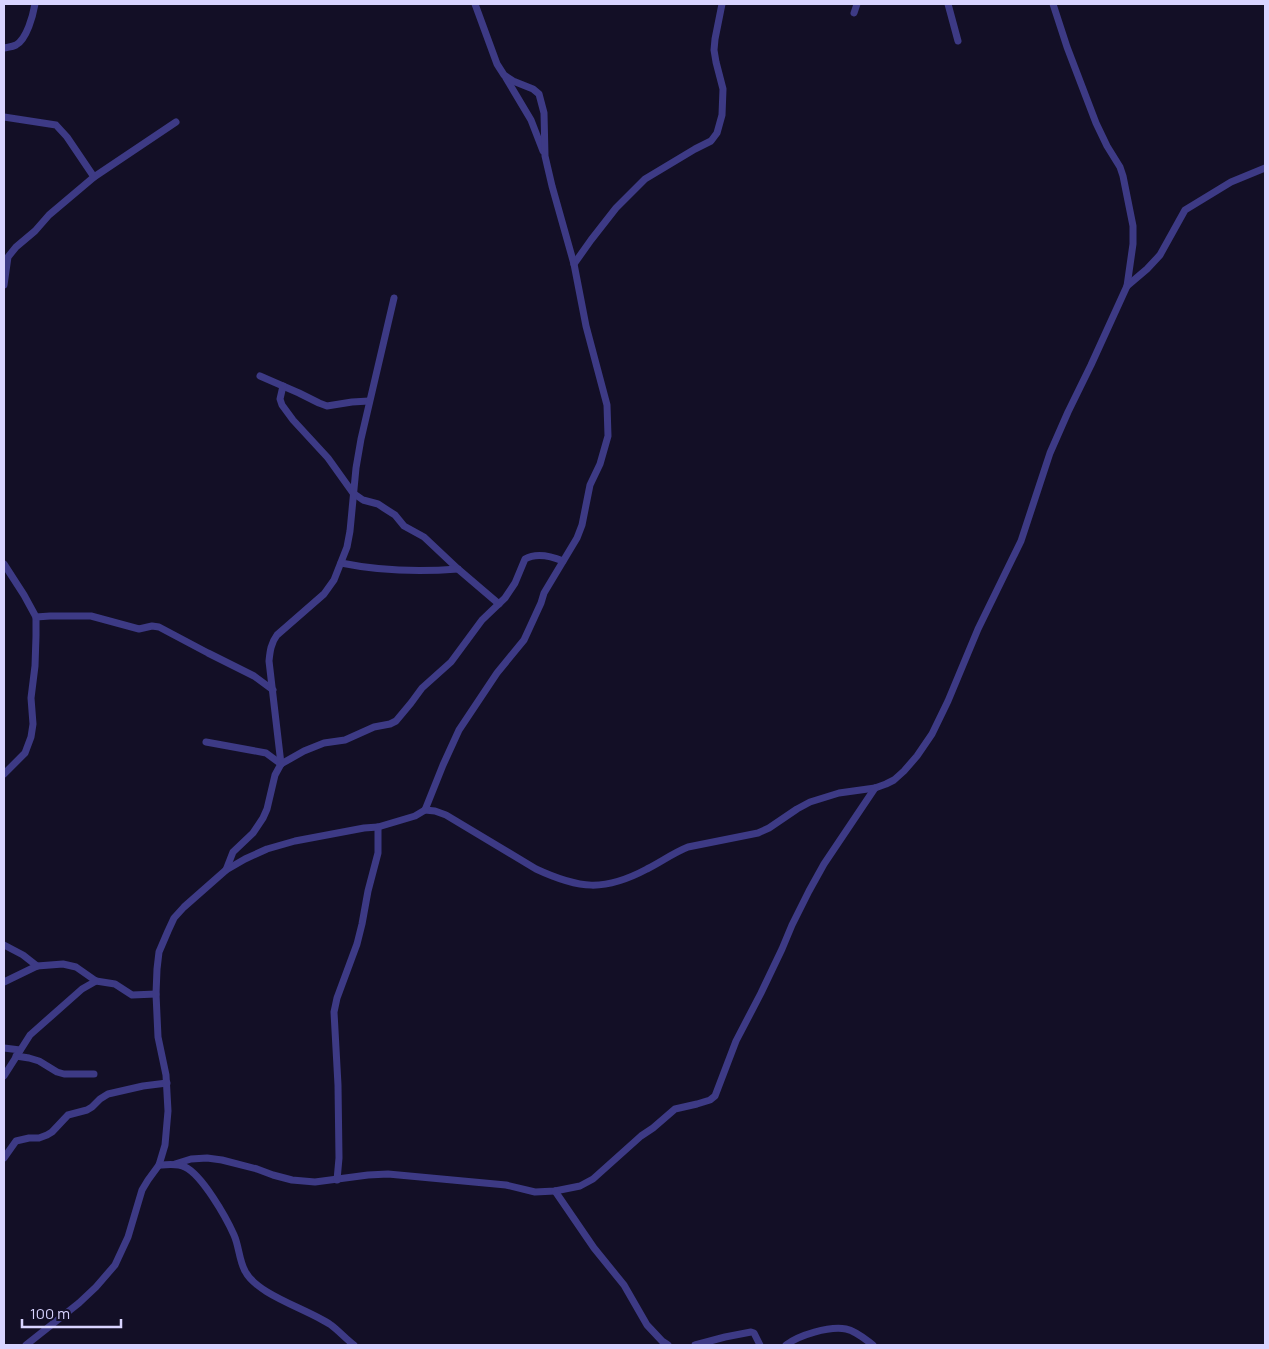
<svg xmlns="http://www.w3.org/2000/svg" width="1269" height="1349" viewBox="0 0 1269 1349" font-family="Manrope,sans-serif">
  <rect width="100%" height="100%" fill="#130f26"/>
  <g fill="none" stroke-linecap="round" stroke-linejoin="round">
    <g stroke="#3d3a85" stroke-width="7">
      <polyline points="948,4 958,41"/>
      <polyline points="1053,4 1067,47 1096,123 1107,146 1120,167 1123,176 1133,226 1133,244 1127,286"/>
      <polyline points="854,13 857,4"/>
      <path d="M4,48c4,-1 8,-1 12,-3 11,-6 17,-30 19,-41"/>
      <polyline points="506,78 531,120 543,151"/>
      <polyline points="4,117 56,125 67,137 94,177"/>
      <polyline points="574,264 591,240 616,208 645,179 695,149 711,141 717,133 722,115 723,89 716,62 714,50 715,39 722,4"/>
      <polyline points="4,285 8,257 16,247 35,231 49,215 94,177 176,122"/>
      <polyline points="260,376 299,393 319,403 327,406 352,402 369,401"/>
      <polyline points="283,386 280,399 282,405 293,420 328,458 353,493 363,500 378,504 384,508 395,515 404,526 424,537 458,569 499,604"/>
      <path d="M341,563c39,8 78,9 117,6"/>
      <polyline points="4,564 24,595 36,617 36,636 35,666 31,698 33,724 31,737 25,753 4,774"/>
      <polyline points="36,617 50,616 91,616 139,629 152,626 159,627 208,653 254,676 273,690"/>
      <polyline points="206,742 266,753 281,764"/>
      <path d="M281,764l-12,-103c1,-10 2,-18 8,-26l47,-41 10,-14 13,-33 3,-16 6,-63 5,-29 33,-141"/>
      <path d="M425,810l10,1 11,4 90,54c43,20 68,23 111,0 14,-7 26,-16 41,-22l70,-14 11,-5 28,-19 13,-7 29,-9 36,-5 11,-4 8,-4 10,-9 13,-15 15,-22 16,-33 30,-72 43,-88 29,-88 18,-41 23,-47 36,-79 20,-17 13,-14 25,-45 46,-28 34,-14"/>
      <path d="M226,870l7,-18 20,-19 10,-15 4,-9 8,-34 6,-11 23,-13 20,-8 21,-3 29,-13 16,-3 6,-3 15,-18 11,-15 29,-26 31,-42 23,-22 10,-15 10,-24c12,-7 26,-3 38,2"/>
      <polyline points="4,945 23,955 37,966"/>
      <polyline points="4,982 37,966 63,964 76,967 96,981 115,984 132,995 156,994"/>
      <polyline points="4,1048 20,1050"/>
      <polyline points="16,1056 29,1058 39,1061 57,1072 64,1074 94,1074"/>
      <polyline points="4,1076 30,1035 82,989 96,981"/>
      <polyline points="4,1158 16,1141 29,1138 39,1138 47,1135 52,1132 68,1115 87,1110 92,1107 100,1099 108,1094 143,1086 167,1083"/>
      <polyline points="175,1164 191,1159 207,1158 222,1160 257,1169 273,1175 292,1180 315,1182 368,1175 388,1174 506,1185 535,1192 555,1191 580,1186 593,1179 641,1136 653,1128 675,1109 697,1104 710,1100 715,1096 736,1041 761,993 782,949 792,925 809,891 824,864 875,788"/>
      <path d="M159,1165c9,0 18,-2 26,2 17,8 41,50 49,68 5,11 5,25 11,36 12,24 63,38 86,54 8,6 15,14 23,20"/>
      <polyline points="337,1180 339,1158 338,1085 334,1012 337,998 357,944 362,924 368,891 378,853 378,827"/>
      <polyline points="555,1191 594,1248 624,1285 647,1325 662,1341 668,1345"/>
      <polyline points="26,1345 79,1303 96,1287 115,1265 128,1237 142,1190 148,1180 159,1165 165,1145 168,1111 166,1075 158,1037 156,994 157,969 159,952 168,931 174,918 184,907 226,870 245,859 267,849 295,841 364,828 378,827 415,816 425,810 443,765 459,730 497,673 524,640 541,603 544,593 577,538 582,525 590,485 600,464 608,436 607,405 586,326 574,264 552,186 545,156 544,113 539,94 533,89 513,81 504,75 497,64 475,4"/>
      <polyline points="695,1345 725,1337 751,1332 754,1333 760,1345"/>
      <path d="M786,1345c13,-10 43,-19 60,-16 10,2 19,10 27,16"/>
    </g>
  </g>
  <rect width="1269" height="1349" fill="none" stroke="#d9d4ff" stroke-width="10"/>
  <path d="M22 1319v8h99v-8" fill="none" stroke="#d9d4ff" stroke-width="2.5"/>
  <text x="30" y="1319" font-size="15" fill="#d9d4ff" stroke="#130f26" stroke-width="4" paint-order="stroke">100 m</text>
</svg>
